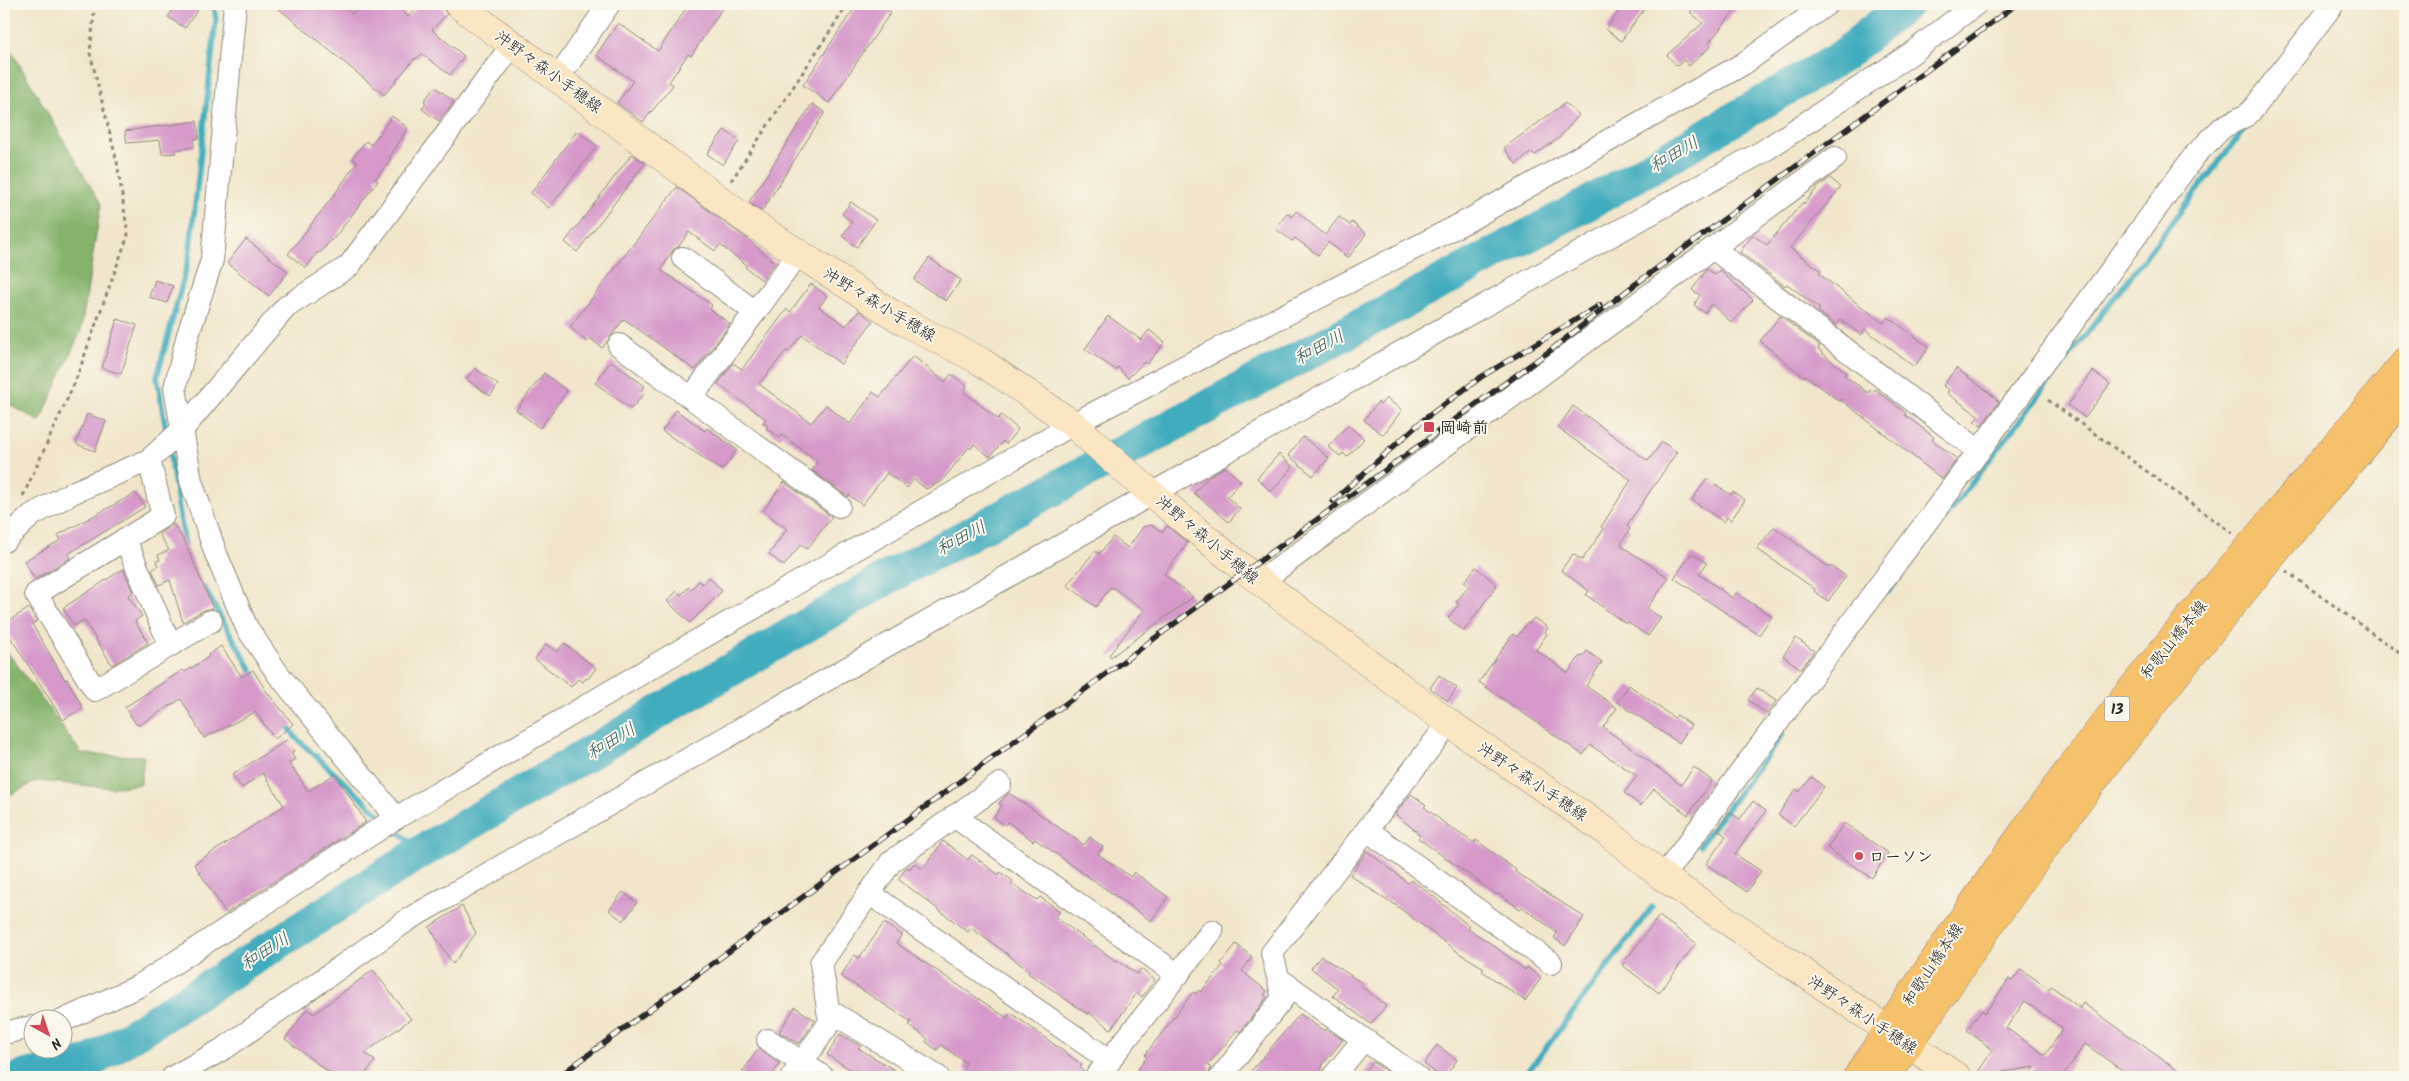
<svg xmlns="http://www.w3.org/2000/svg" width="2409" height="1081" viewBox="0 0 2409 1081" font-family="Kalam,'Klee One',sans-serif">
  <rect width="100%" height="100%" fill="#fbf7ec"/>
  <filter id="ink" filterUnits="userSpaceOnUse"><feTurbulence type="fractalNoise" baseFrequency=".02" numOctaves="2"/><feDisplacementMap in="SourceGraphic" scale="10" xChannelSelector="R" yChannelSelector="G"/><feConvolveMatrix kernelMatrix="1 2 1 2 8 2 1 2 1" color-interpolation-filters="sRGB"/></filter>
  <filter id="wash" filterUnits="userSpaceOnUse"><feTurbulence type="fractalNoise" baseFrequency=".0096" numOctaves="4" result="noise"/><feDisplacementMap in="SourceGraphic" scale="20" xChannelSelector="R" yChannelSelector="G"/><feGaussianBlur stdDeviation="1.12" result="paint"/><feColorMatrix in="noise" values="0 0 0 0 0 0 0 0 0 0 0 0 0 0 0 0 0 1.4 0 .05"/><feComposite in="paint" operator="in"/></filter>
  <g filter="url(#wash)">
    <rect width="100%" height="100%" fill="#f1e6cb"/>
    <g fill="#85b36c" stroke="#586f4c">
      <polygon points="4,38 101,204 81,330 40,422 4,401"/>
      <polygon points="4,647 82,754 144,756 141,784 112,788 37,781 4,798"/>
    </g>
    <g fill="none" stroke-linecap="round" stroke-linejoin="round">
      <g stroke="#3facbd" stroke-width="5.5">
        <polyline points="167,437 157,377 189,258 216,20 214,4"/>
        <polyline points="169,449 185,546"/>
        <polyline points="204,588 256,678"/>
        <polyline points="1888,592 2248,124"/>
        <polyline points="286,723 296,738 381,816"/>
        <polyline points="393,827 421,852"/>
        <polyline points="1700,845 1783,734"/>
        <polyline points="1524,1077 1652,907"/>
      </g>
      <polyline stroke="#3facbd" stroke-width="34" points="22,1077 90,1062 421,852 887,578 1589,203 1841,57 1906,4"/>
    </g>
    <g id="blocks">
      <g fill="#d699ca" fill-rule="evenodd">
        <polygon points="177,4 202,4 185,28 168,17"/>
        <polygon points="273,4 339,4 352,14 360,4 396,4 408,17 421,4 440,4 447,14 432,30 464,56 450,75 422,54 416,59 415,58 384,95"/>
        <polygon points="689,4 725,4 691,56 688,54 669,82 673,85 643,122 617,103 633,81 596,55 618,23 658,51"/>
        <polygon points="857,4 878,4 891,12 829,103 803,85"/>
        <polygon points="1624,4 1648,4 1621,41 1606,29"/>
        <polygon points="1697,4 1740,4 1708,44 1711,46 1689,66 1684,60 1677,66 1667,55 1703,23 1690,12"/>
        <polygon points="435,87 454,101 439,121 422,109 426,102 424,101"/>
        <polygon points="1565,103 1579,115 1559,138 1535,155 1532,152 1516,164 1504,148"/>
        <polygon points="812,104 825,112 762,211 749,202"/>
        <polygon points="392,116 408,128 389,158 391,159 375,179 378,181 332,241 331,240 320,253 318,252 306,268 288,254 334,195 357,162 352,158 366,141 371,145"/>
        <polygon points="197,121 199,138 194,139 194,147 176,150 176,153 162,154 160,140 127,143 125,131"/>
        <polygon points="724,130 739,141 723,165 707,154"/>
        <polygon points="577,131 597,146 549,208 531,193"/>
        <polygon points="632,154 645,163 577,252 565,242"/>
        <polygon points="1830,178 1841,187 1790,248 1821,271 1819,274 1883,323 1888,317 1929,347 1914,367 1865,329 1861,335 1840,319 1836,325 1818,311 1820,309 1787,284 1785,286 1740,252 1753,235 1767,245 1803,202 1804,204 1817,188"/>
        <polygon points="677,187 750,241 775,263 762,280 745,267 747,265 720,245 715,251 689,232 679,246 673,250 661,270 712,305 710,309 730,324 695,370 624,319 602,348 590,338 587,342 570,327"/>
        <polygon points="851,202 876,220 857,247 842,236 852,222 842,214"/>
        <polygon points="1296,211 1325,235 1339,217 1350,225 1352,222 1366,234 1348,258 1328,242 1318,255 1295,238 1292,241 1276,229 1287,213 1292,217"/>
        <polygon points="246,239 288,272 269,296 227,263"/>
        <polygon points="929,258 961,280 946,301 914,280"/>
        <polygon points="1707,269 1715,275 1719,270 1753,300 1732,323 1711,304 1705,313 1694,305 1700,295 1692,290"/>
        <polygon points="155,280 173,286 167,303 149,297"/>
        <polygon points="811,284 827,296 819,307 846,326 859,311 873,321 841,364 802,335 788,352 786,351 759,384 811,423 826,405 850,424 873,392 880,397 913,356 945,382 951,374 967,386 964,392 998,419 1001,415 1018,429 1006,444 1003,441 990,457 974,444 971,449 969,447 942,481 926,489 914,479 907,488 887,473 862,505 849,495 848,497 812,470 817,462 812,457 782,435 780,438 766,428 768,426 763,423 766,419 718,384 733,363 742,369 787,309 790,312"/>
        <polygon points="1108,316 1141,340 1149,330 1165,342 1147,364 1144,362 1128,378 1118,367 1116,370 1085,349"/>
        <polygon points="1780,316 1820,346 1818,348 1822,353 1846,372 1844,375 1868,393 1870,390 1873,392 1875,389 1906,413 1905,415 1934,437 1932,440 1957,459 1942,479 1840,399 1839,401 1805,375 1804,377 1760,341"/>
        <polygon points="117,319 137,325 121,374 102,368"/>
        <polygon points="611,361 645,386 641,391 644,394 631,409 595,383"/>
        <polygon points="475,368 498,385 490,396 466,379"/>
        <polygon points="1956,368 1991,394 1999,402 1981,426 1974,421 1979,416 1947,393 1949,390 1943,386"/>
        <polygon points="2093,371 2110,384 2085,418 2068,405"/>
        <polygon points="544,373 567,391 540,428 516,410"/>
        <polygon points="1386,398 1402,410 1383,435 1364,420 1378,402 1380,405"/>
        <polygon points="1573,406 1648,461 1662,442 1677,452 1629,522 1627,526 1630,529 1621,543 1623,547 1669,578 1647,608 1661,618 1648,636 1627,622 1626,624 1586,595 1589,591 1561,570 1573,554 1582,560 1604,529 1601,527 1631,480 1558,428"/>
        <polygon points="676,410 705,431 707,428 737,450 722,470 662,431"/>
        <polygon points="87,414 106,421 95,451 76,444"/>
        <polygon points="1348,425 1364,439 1347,457 1343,453 1340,456 1328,447"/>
        <polygon points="1303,437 1329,458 1313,476 1288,455"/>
        <polygon points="1279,454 1293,467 1271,492 1257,478"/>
        <polygon points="1225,467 1241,481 1227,497 1240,509 1229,522 1194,493 1208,477"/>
        <polygon points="1707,479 1731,495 1733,492 1745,500 1731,520 1727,517 1724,522 1692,500"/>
        <polygon points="784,482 832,517 807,549 801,544 784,566 769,554 787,529 763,511"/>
        <polygon points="136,493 145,507 68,554 70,558 35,579 24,561 61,540 58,535"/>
        <polygon points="173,524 185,542 213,608 204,610 183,622 170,580 159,585 152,570 158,566 156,561 160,560 158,555 169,550 159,534"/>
        <polygon points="1152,525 1162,532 1167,526 1188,543 1164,574 1193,597 1111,657 1109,655 1144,610 1114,588 1110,588 1096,607 1067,585 1095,551 1099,554 1113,537 1128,548 1143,527"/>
        <polygon points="1774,527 1830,568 1831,566 1846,576 1828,601 1814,591 1815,589 1757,549"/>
        <polygon points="1692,553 1707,563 1699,574 1728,595 1733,598 1736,593 1772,616 1759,635 1674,578"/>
        <polygon points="1476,567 1497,585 1464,631 1448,618 1459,604 1456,602 1469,586 1464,582"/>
        <polygon points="123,569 133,592 128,596 142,616 135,621 148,643 112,665 84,620 74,626 63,608"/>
        <polygon points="709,577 722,591 690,623 667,601 677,591 681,595 689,587 691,589 699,581 702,584"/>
        <polygon points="29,608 37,621 32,624 65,680 67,679 83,708 63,720 4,627 4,624"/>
        <polygon points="1534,618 1548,628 1545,632 1547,634 1536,650 1568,673 1580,656 1582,657 1587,651 1602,662 1586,686 1617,708 1603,727 1681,785 1694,767 1712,781 1688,815 1654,789 1641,806 1624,793 1637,776 1590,745 1583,755 1479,682 1513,634 1517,637 1527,623 1529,624"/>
        <polygon points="1796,638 1814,651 1801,669 1783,656"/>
        <polygon points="564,643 596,668 588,679 586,678 583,682 578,679 571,687 535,659 546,644 557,652"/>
        <polygon points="221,646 242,677 253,670 266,691 293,724 275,739 255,712 204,738 181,699 139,725 136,724 125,707 183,670 185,672 209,657 208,655"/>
        <polygon points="1439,675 1457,688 1448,701 1430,688"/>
        <polygon points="1629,685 1674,718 1677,715 1691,725 1679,743 1617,702"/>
        <polygon points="1757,688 1776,701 1767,714 1748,700"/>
        <polygon points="287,740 294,751 291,753 295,759 289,763 308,791 335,774 366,822 226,913 194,864 284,806 263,773 242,788 232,775"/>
        <polygon points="1812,777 1824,787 1794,826 1778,815 1796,789 1799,792"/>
        <polygon points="1009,793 1084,845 1090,837 1103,847 1098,854 1131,877 1134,872 1168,897 1151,921 1035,839 1033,841 1008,822 1005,825 994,817 1002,805 999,803"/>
        <polygon points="1411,794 1426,805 1424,807 1447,825 1474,843 1476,840 1516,870 1515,872 1584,917 1565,946 1554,938 1557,933 1547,925 1522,907 1520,909 1499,894 1497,895 1418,838 1420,836 1415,830 1395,814"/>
        <polygon points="1753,801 1766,811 1735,854 1761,871 1747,892 1706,864 1726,836 1718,830 1729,812 1740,819"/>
        <polygon points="1844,823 1888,853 1872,878 1827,848"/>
        <polygon points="943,841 968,860 972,855 999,875 1000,872 1013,881 1011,883 1037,900 1040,897 1060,911 1055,917 1116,961 1117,960 1137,974 1141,969 1155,980 1142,997 1137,993 1111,1029 1088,1012 1087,1014 1028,973 1029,971 1002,950 971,928 968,932 898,879 907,867 910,869 914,863 923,869"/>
        <polygon points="1367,851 1408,883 1411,880 1427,891 1470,927 1468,929 1493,945 1525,970 1527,967 1541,978 1525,1001 1482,971 1484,968 1459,953 1390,901 1389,902 1350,875"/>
        <polygon points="623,892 637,903 623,921 609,910"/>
        <polygon points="462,906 476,933 453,964 429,927"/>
        <polygon points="1659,916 1696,943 1659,993 1622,965"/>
        <polygon points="884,923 902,935 896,943 1007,1018 1011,1013 1025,1023 1082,1065 1080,1068 1084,1072 1083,1077 971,1077 963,1067 966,1063 941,1045 937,1050 926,1042 928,1039 909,1025 911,1022 841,976 854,955 859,958"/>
        <polygon points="1236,944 1252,957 1242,971 1267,991 1264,995 1267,997 1240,1032 1237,1030 1208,1065 1211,1068 1208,1077 1132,1077 1147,1057 1145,1055 1193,992 1196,994 1199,990 1201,992 1223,965 1221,963"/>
        <polygon points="1321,956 1362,983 1360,985 1386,1006 1371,1024 1333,996 1338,989 1311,968"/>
        <path d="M2021,969l28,20 2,-3 29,22 3,-5 104,74h-55l-47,-33 -23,33h-34l7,-10 -60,9 18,-26 -26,-20 15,-20 3,3 24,-34 3,2zM2025,1001l38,28 -18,26 -39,-27z"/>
        <polygon points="373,970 411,1019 365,1053 375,1061 363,1077 335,1077 285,1039 307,1009 314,1014"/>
        <polygon points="795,1007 815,1020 799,1044 779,1032"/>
        <polygon points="1300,1014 1324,1031 1326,1029 1343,1040 1323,1064 1319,1077 1246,1077"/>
        <polygon points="840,1034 860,1046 858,1048 906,1077 863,1077 827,1055"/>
        <polygon points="1437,1045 1457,1060 1445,1077 1441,1077 1424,1064"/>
        <polygon points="758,1049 780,1064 770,1077 739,1077"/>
        <polygon points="1373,1062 1395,1077 1361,1077"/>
      </g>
    </g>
  </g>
  <g filter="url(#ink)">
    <use href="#blocks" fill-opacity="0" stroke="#8e887b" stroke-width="1"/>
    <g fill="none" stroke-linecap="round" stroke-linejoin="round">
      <defs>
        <g id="street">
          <polyline points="235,4 212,260 187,338 175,388 191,481 216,554 247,628 278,674 396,818"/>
          <polyline points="559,77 609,4"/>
          <polyline points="1714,249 1979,451"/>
          <polyline points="683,258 755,312"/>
          <polyline points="619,345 839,506"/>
          <polyline points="691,398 799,253"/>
          <polyline points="149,460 163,516 36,594 95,690 211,621"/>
          <polyline points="125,539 170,645"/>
          <polyline points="4,541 32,515 74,492 149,460 181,431 286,307 349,266 513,44"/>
          <polyline points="1260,582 1835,158"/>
          <polyline points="954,816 1178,975"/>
          <polyline points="1367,830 1551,963"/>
          <polyline points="1663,877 1979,451 2195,155 2223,127 2247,115 2254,108 2333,4"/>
          <polyline points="869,893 1110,1061"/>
          <polyline points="1279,979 1417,1077"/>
          <polyline points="828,1010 938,1077"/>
          <polyline points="62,1021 139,986 396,818 674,654 1073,424 1469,220 1743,64 1827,4"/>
          <polyline points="4,1033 32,1027"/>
          <polyline points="768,1040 823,1077"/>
          <polyline points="173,1077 225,1048 409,919 1153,493 1449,325 1762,152 1909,55 1976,4"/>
          <polyline points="792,1077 830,1022 821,963 891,862 1000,784"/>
          <polyline points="1096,1077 1212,931"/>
          <polyline points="1221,1077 1283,998 1272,953 1449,723"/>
          <polyline points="1333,1077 1363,1040"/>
        </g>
        <polyline id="secondary" points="458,4 744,218 903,321 980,361 1073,424 1145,488 1246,571 1449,723 1607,832 1663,877 1957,1077"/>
        <g id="primary">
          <path d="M1857,1077c72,-111 147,-222 227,-327 102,-134 214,-259 321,-388"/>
          <path d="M1887,1077c72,-108 146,-217 225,-320 94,-123 193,-242 293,-360"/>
        </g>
      </defs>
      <use href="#street" stroke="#8e887b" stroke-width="24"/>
      <use href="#secondary" stroke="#8e887b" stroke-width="29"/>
      <use href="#primary" stroke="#8e887b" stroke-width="29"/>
      <g stroke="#8e887b" stroke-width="3" stroke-dasharray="4 4" stroke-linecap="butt">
        <polyline points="731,181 848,4"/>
        <polyline points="2048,400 2232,533"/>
        <polyline points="23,496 75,382 128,235 117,162 90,53 95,4"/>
        <polyline points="2286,571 2405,657"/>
      </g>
      <use href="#street" stroke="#fff" stroke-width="22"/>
      <use href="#secondary" stroke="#fbe6c4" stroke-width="28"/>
      <use href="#primary" stroke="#f5c16b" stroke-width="28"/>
      <defs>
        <g id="rail">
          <polyline points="1333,501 1422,421 1481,377 1600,305"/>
          <polyline points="558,1077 1246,571 1551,350 1633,286 2017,4"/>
        </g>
      </defs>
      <use href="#rail" stroke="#2b2b2b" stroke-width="5.5"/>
      <use href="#rail" stroke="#fbf7ec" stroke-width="4" stroke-dasharray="11" stroke-linecap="butt"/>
    </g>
  </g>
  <g fill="#d1495b" stroke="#fbf7ec" stroke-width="2">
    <rect x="1423" y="421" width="12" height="12" rx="2.5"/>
    <circle cx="1859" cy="856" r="5"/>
  </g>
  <g text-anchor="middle" stroke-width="4" stroke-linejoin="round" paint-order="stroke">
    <rect fill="#fbf7ec" stroke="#696865" stroke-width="1" x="2104.5" y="696.5" width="25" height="25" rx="4"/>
    <g font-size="15" font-weight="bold" fill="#2b2b2b">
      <text x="2117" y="714">13</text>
    </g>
    <g font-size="16" fill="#2b2b2b" stroke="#fbf7ec">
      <text transform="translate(549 71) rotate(36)" y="6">沖野々森小手穂線</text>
      <text transform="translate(880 304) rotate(31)" y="6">沖野々森小手穂線</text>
      <text transform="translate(1208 539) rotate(40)" y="6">沖野々森小手穂線</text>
      <text transform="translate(2173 639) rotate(-51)" y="6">和歌山橋本線</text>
      <text transform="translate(1533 781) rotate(34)" y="6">沖野々森小手穂線</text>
      <text transform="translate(1932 964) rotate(-56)" y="6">和歌山橋本線</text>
      <text transform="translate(1863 1014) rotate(34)" y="6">沖野々森小手穂線</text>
    </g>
    <g font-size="16" font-weight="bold" fill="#2b2b2b" stroke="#fbf7ec" text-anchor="start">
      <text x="1440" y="433">岡崎前</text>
      <text x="1869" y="862">ローソン</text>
    </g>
    <g font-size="18" font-style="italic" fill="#335f65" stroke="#fbf7ec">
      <text transform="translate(1674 154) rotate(-30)" y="6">和田川</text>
      <text transform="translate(1319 347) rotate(-28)" y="6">和田川</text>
      <text transform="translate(961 538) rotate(-28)" y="6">和田川</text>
      <text transform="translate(611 741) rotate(-31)" y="6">和田川</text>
      <text transform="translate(265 951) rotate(-32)" y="6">和田川</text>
    </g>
  </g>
  <rect width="2409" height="1081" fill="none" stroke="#fbf7ec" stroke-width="20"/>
  <g transform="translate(48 1034) rotate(140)"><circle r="24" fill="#fbf7ec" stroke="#a8a59f"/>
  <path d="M0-4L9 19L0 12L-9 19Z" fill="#d1495b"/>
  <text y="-8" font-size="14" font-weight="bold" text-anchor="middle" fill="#2b2b2b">N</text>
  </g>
</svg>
